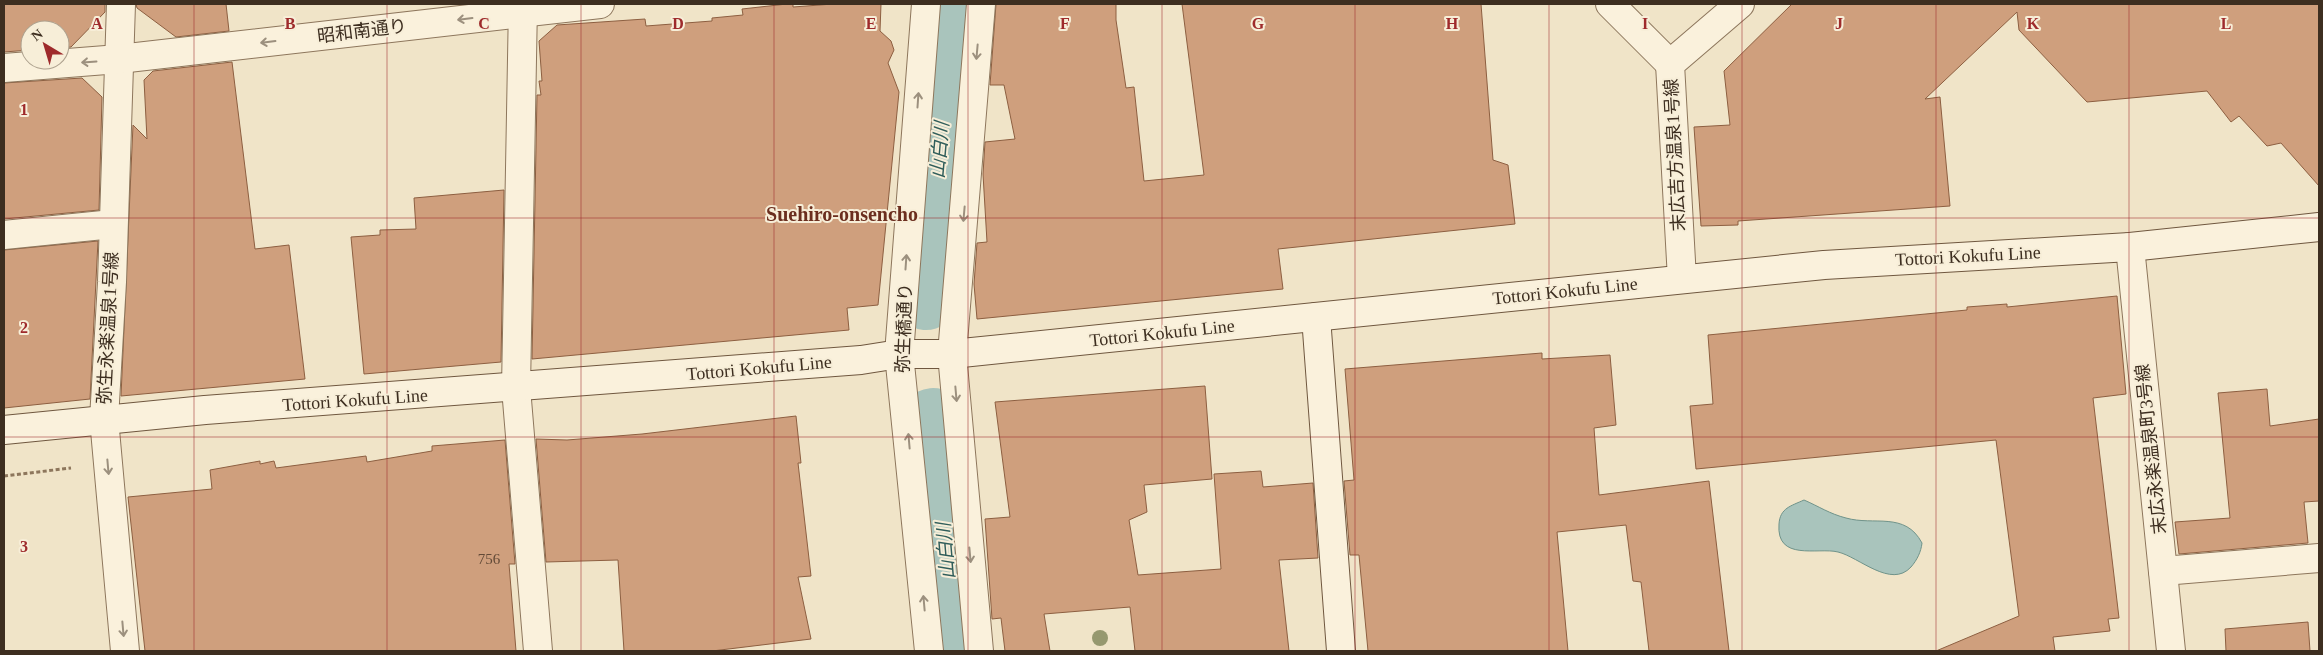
<svg xmlns="http://www.w3.org/2000/svg" width="2323" height="655" viewBox="0 0 2323 655" font-family="'Times New Roman','Noto Sans JP',serif">
  <rect width="100%" height="100%" fill="#f0e4c8"/>
  <path fill="#a9c4bc" stroke="#6f938a" d="M1804,500c14,6 26,14 42,18 28,8 59,-7 76,25 -1,9 -5,17 -11,24 -20,22 -52,-10 -73,-15 -20,-5 -62,10 -59,-28 1,-16 12,-18 25,-24z"/>
  <g fill="none" stroke-linecap="round" stroke-linejoin="round">
    <g stroke="#a9c4bc" stroke-width="66">
      <polyline points="926,297 951,4"/>
      <polyline points="933,421 954,651"/>
    </g>
  </g>
  <g fill="#cf9f7d" stroke="#8d5f41">
    <polygon points="4,4 105,4 105,12 71,47 60,48 60,30 30,30 30,50 4,52"/>
    <polygon points="136,4 226,4 229,31 176,37 137,8"/>
    <polygon points="787,4 793,4 793,7 833,4 881,4 880,31 891,41 894,50 888,63 899,92 878,305 847,308 849,330 532,359 537,95 541,95 539,81 542,81 539,41 557,25 645,19 646,26 712,21 712,18 743,15 742,9"/>
    <polygon points="996,4 1116,4 1116,20 1126,88 1134,87 1144,181 1204,175 1182,4 1481,4 1493,160 1508,165 1515,224 1278,249 1283,289 977,319 974,284 977,243 987,242 983,174 985,142 1015,139 1004,85 990,85"/>
    <polygon points="1792,4 2319,4 2319,186 2281,143 2267,146 2239,116 2231,122 2207,91 2087,102 2019,30 2017,12 1925,99 1940,97 1950,206 1738,221 1738,225 1701,226 1694,127 1730,125 1724,71"/>
    <polygon points="232,62 255,249 289,245 305,379 121,396 133,125 147,139 144,80 153,71"/>
    <polygon points="82,78 102,97 99,210 4,219 4,83"/>
    <polygon points="504,190 501,362 364,374 351,237 380,235 380,230 416,229 414,198"/>
    <polygon points="98,241 90,399 4,408 4,250"/>
    <polygon points="2117,296 2126,394 2093,398 2119,618 2108,619 2110,631 2053,637 2055,651 1936,651 2019,616 1996,440 1696,469 1690,406 1713,404 1708,335 1967,310 1967,307 2007,304 2007,307"/>
    <polygon points="1542,353 1542,359 1610,355 1616,425 1594,428 1599,495 1709,481 1729,651 1649,651 1641,582 1633,581 1626,525 1557,532 1568,651 1368,651 1359,555 1350,555 1344,481 1354,480 1345,369"/>
    <polygon points="1205,386 1212,479 1144,485 1147,512 1129,520 1138,575 1221,569 1214,474 1261,471 1263,487 1313,483 1318,558 1279,560 1289,651 1135,651 1130,607 1044,614 1050,651 1005,651 1001,618 992,619 985,519 1010,517 995,402"/>
    <polygon points="2267,389 2270,426 2319,419 2319,501 2304,502 2308,543 2179,554 2175,522 2230,518 2218,393"/>
    <polygon points="796,416 801,463 798,463 811,576 798,577 811,639 712,651 624,651 618,560 546,562 536,439 567,440 642,434"/>
    <polygon points="505,440 515,564 509,564 516,651 145,651 128,497 212,489 210,470 260,461 260,464 274,461 276,468 366,456 367,462 432,451 432,446"/>
    <polygon points="2308,622 2310,651 2226,651 2225,629"/>
  </g>
  <g fill="none" stroke-linecap="round" stroke-linejoin="round">
    <defs>
      <g id="street">
        <polyline points="121,4 112,282 104,419 125,651"/>
        <polyline points="523,4 516,388 538,651"/>
        <polyline points="926,4 899,354 929,651"/>
        <polyline points="1610,4 1670,64"/>
        <polyline points="4,68 119,59 600,4"/>
        <polyline points="4,235 113,224"/>
        <polyline points="2130,247 2171,651"/>
        <polyline points="1682,279 1670,64 1740,4"/>
        <polyline points="2163,571 2319,558"/>
        <polyline points="979,651 952,354 981,4"/>
      </g>
      <g id="secondary">
        <polyline points="1316,317 1341,651"/>
        <polyline points="4,430 205,410 861,360 899,354 952,354 1824,265 2130,247 2319,227"/>
      </g>
    </defs>
    <use href="#street" stroke="#8d765c" stroke-width="30"/>
    <use href="#secondary" stroke="#6f573f" stroke-width="30"/>
    <polyline stroke="#8d765c" stroke-width="3" stroke-dasharray="4 2.5" stroke-linecap="butt" points="4,476 71,468"/>
    <use href="#street" stroke="#faf1dc" stroke-width="28"/>
    <use href="#secondary" stroke="#faf1dc" stroke-width="28"/>
  </g>
  <circle fill="#96986f" cx="1100" cy="638" r="8"/>
  <defs><path id="oneway-shaft" d="M-6 0H5M1.5-3L5.5 0L1.5 3" fill="none" stroke-width="1.6" stroke-linecap="round" stroke-linejoin="round" transform="scale(1.25)"/></defs>
  <g stroke="#9c907e">
    <use href="#oneway-shaft" transform="translate(465 19) rotate(173)"/>
    <use href="#oneway-shaft" transform="translate(268 42) rotate(173)"/>
    <use href="#oneway-shaft" transform="translate(977 52) rotate(95)"/>
    <use href="#oneway-shaft" transform="translate(89 62) rotate(176)"/>
    <use href="#oneway-shaft" transform="translate(918 100) rotate(-86)"/>
    <use href="#oneway-shaft" transform="translate(964 214) rotate(95)"/>
    <use href="#oneway-shaft" transform="translate(906 262) rotate(-86)"/>
    <use href="#oneway-shaft" transform="translate(956 394) rotate(85)"/>
    <use href="#oneway-shaft" transform="translate(909 441) rotate(-95)"/>
    <use href="#oneway-shaft" transform="translate(108 467) rotate(85)"/>
    <use href="#oneway-shaft" transform="translate(970 555) rotate(85)"/>
    <use href="#oneway-shaft" transform="translate(924 603) rotate(-95)"/>
    <use href="#oneway-shaft" transform="translate(123 629) rotate(85)"/>
  </g>
  <path fill="none" stroke="#9e2a2b" stroke-width="1" stroke-opacity="0.55" d="M194,4v647M387,4v647M581,4v647M774,4v647M968,4v647M1162,4v647M1355,4v647M1549,4v647M1742,4v647M1936,4v647M2129,4v647M4,218h2315M4,437h2315"/>
  <g text-anchor="middle" stroke-width="4" stroke-linejoin="round" paint-order="stroke">
    <g font-size="15" fill="#624a37">
      <text x="489" y="564">756</text>
    </g>
    <g font-size="18" fill="#3d2e20" stroke="#f7eed8">
      <text transform="translate(362 31) rotate(-7)" y="6">昭和南通り</text>
      <text transform="translate(1675 155) rotate(-93)" y="6">末広吉方温泉1号線</text>
      <text transform="translate(1968 256) rotate(-3)" y="6">Tottori Kokufu Line</text>
      <text transform="translate(1565 291) rotate(-6)" y="6">Tottori Kokufu Line</text>
      <text transform="translate(108 328) rotate(-87)" y="6">弥生永楽温泉1号線</text>
      <text transform="translate(904 328) rotate(-88)" y="6">弥生橋通り</text>
      <text transform="translate(1162 333) rotate(-6)" y="6">Tottori Kokufu Line</text>
      <text transform="translate(759 368) rotate(-5)" y="6">Tottori Kokufu Line</text>
      <text transform="translate(355 400) rotate(-4)" y="6">Tottori Kokufu Line</text>
      <text transform="translate(2151 449) rotate(-96)" y="6">末広永楽温泉町3号線</text>
    </g>
    <g font-size="19" font-style="italic" fill="#2f5d5a" stroke="#f7eed8">
      <text transform="translate(939 150) rotate(-85)" y="7">山白川</text>
      <text transform="translate(945 551) rotate(-95)" y="7">山白川</text>
    </g>
    <g font-size="20" font-weight="bold" fill="#6b2e1e" stroke="#f7eed8">
      <text x="842" y="221">Suehiro-onsencho</text>
    </g>
  </g>
  <g font-size="16" text-anchor="middle" font-weight="bold" fill="#9e2a2b" stroke="#f7eed8" stroke-width="4" stroke-linejoin="round" paint-order="stroke">
    <text x="97" y="29">A</text>
    <text x="290" y="29">B</text>
    <text x="484" y="29">C</text>
    <text x="678" y="29">D</text>
    <text x="871" y="29">E</text>
    <text x="1065" y="29">F</text>
    <text x="1258" y="29">G</text>
    <text x="1452" y="29">H</text>
    <text x="1645" y="29">I</text>
    <text x="1839" y="29">J</text>
    <text x="2033" y="29">K</text>
    <text x="2226" y="29">L</text>
    <text x="24" y="115">1</text>
    <text x="24" y="333">2</text>
    <text x="24" y="552">3</text>
  </g>
  <rect width="2323" height="655" fill="none" stroke="#3d2e20" stroke-width="10"/>
  <g transform="translate(45 45) rotate(322)"><circle r="24" fill="#f7eed8" stroke="#ada18e"/>
  <path d="M0-4L9 19L0 12L-9 19Z" fill="#9e2a2b"/>
  <text y="-8" font-size="14" font-weight="bold" text-anchor="middle" fill="#3d2e20">N</text>
  </g>
</svg>
